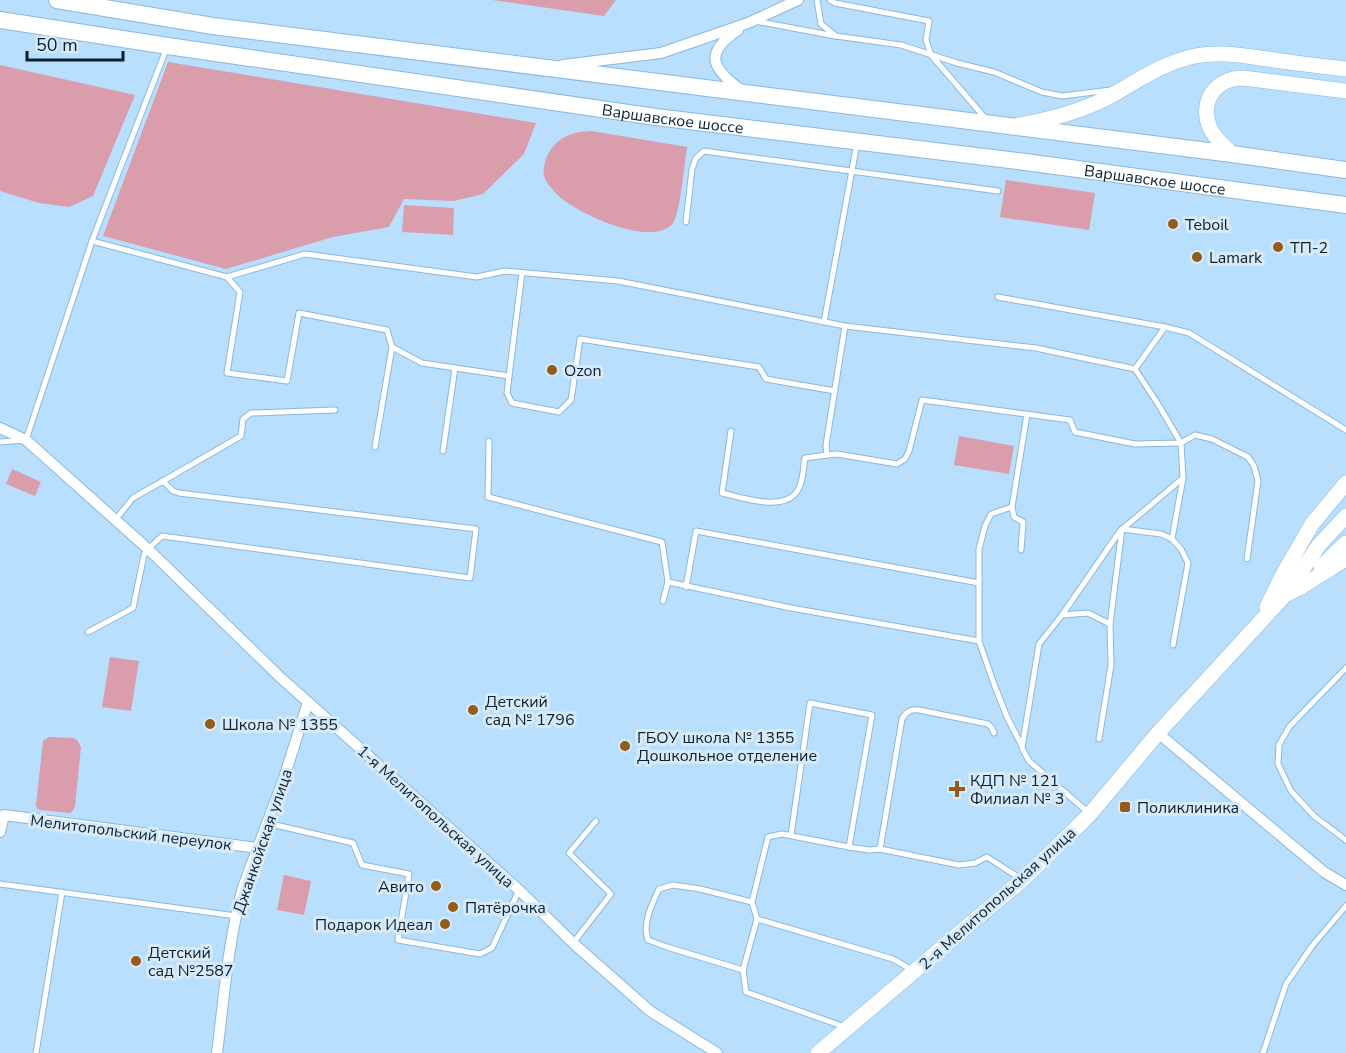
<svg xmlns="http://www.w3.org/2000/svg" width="1346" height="1053" viewBox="0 0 1346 1053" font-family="'Nunito Sans',sans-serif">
  <rect width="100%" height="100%" fill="#b9dffe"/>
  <g fill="#d99dac">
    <polygon points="492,0 616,0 604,16"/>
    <polygon points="168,62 536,123 524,154 483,194 454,201 404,199 389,227 333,237 226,269 103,236"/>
    <polygon points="0,65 135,95 93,196 69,207 39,203 0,191"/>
    <path d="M591,131l96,16c-2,14 -7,67 -14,76 -18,24 -83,-5 -102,-18 -9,-5 -21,-16 -26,-26 -4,-9 1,-22 6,-30 11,-14 23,-17 40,-18z"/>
    <polygon points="1006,180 1095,193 1089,230 1000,217"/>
    <polygon points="404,205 454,208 453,235 402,232"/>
    <polygon points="959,436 1014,446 1009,474 954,465"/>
    <polygon points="12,469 41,482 35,496 6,484"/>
    <polygon points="110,657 139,661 131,711 102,707"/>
    <polygon points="49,737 73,738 77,740 81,747 75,806 72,812 69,813 40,810 37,808 36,805 43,741"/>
    <polygon points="284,875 311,881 304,915 277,910"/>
  </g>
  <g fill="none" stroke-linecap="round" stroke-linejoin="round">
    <defs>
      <g id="lane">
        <polyline points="817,0 821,24 836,36 901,45 957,63 994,72 1042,92 1062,96 1111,90"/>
        <polyline points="830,0 835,3 929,21 926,40 931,55 985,118"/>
        <polyline points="755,21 835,36"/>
        <polyline points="686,222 692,169 696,158 704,151 998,191"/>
        <polyline points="92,241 227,277 305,254 477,277 505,271 618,281 845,326 1036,348 1135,369 1158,404 1181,443 1183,478 1120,531 1062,615 1039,644 1022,748 1029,761 1090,814"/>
        <polyline points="227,277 240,292 227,373 287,381 299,313 387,330 392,347 422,363 509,376 522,273"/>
        <polyline points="998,297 1165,327 1189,333 1346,430"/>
        <polyline points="824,322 857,143"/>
        <polyline points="845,326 826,445 827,455 837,454 897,464 905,459 909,451 922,400 1070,420 1075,432 1135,444 1181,443 1195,435 1212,439 1248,457 1254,466 1258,481 1247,559"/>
        <polyline points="1135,369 1165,327"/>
        <polyline points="509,376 507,393 512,403 559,412 571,400 580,339 759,367 766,379 835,391"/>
        <path d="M731,431l-9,62c18,4 57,18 73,1 8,-8 8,-25 10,-36l22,-3"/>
        <polyline points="489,441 488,497 662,542 668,582"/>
        <polyline points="0,442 26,440 92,241 167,47"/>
        <polyline points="375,447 392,347"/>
        <polyline points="443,451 455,368"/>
        <polyline points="163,481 241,436 243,419 251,413 335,410"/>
        <polyline points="1012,507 1014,517 1023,522 1021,550"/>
        <polyline points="1172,539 1183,478"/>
        <polyline points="686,587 696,531 979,583"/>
        <polyline points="663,601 668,582 791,608 979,641"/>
        <polyline points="1062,615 1088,613 1110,624 1111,665 1099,739"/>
        <polyline points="1110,624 1122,529 1161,534 1172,539 1181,549 1188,563 1173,645"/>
        <polyline points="88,632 133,608 144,555 148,549 162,536 470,578 476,529 179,493 173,491 163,481 133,498 115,520"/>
        <polyline points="1346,668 1289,727 1279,745 1278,764 1291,791 1314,816 1346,840"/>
        <polyline points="1022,746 1007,717 994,684 979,641 979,549 985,526 991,514 1012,507 1027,414"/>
        <polyline points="267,823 353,843 362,865 409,874 398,940 480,954 492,948 519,890"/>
        <polyline points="791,835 810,703 872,715 849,847"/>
        <path d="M880,849l22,-130c4,-7 8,-10 17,-9l69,14 4,4 2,5"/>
        <polyline points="0,884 236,916"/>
        <path d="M752,902l5,17 -14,51 -76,-23 -19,-7c-6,-16 4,-36 11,-51l14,-4 27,4 52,13 16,-65 14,-3 67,13 20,3 11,-1 79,16 16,-2 12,-6 34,22"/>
        <polyline points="757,919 893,959 912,970"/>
        <polyline points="573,943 611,894 569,853 596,821"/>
        <polyline points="743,970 746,992 845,1027"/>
        <polyline points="36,1053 62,892"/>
        <polyline points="1263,1053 1286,984 1312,946 1346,906"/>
      </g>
      <g id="street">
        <path d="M738,30c-34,23 -27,38 3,60"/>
        <polyline points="563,65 661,53 748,23 798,0"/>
        <polyline points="0,428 26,440 148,549 281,678 519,890 573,943 650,1011 717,1053"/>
        <polyline points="1158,733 1324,872 1346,885"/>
        <polyline points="0,832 4,815 258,848"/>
        <path d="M217,1053c7,-55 11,-112 26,-166l41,-109 24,-76"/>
      </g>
      <g id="secondary">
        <path d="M1019,125c29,-5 62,-14 88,-27 29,-16 55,-35 88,-42 24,-5 49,0 73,3 26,4 52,7 78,10"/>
        <path d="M1232,154c-8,-8 -17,-15 -22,-26 -11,-26 5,-50 33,-50l103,13"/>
        <polyline points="1321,567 1346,543"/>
        <polyline points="1287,594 1299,588 1346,559"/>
        <polyline points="1267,607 1282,576 1312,524 1346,483"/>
        <polyline points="818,1053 1022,880 1072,832 1090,814 1158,733 1285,595 1319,545 1346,516"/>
      </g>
      <g id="primary">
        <polyline points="57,0 213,26 1232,154 1346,170"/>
        <path id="s1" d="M0,20l168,26 488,71 362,44 328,44"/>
      </g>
    </defs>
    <use href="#lane" stroke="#89b8dd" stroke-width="7"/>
    <use href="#street" stroke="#89b8dd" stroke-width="12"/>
    <use href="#secondary" stroke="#89b8dd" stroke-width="16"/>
    <use href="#primary" stroke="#89b8dd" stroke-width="18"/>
    <use href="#lane" stroke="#fff" stroke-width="5"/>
    <use href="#street" stroke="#fff" stroke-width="10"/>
    <use href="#secondary" stroke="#fff" stroke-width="15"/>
    <use href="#primary" stroke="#fff" stroke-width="16"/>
  </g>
  <g fill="#955b1a" stroke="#d7eafa" stroke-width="2">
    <circle cx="1173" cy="224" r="6"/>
    <circle cx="1278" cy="247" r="6"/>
    <circle cx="1197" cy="257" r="6"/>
    <circle cx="552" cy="370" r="6"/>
    <circle cx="473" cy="710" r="6"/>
    <circle cx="210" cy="724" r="6"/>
    <circle cx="625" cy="746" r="6"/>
    <path d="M954 780h6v6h6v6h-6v6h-6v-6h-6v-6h6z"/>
    <rect x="1119" y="801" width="12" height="12" rx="3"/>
    <circle cx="436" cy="886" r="6"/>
    <circle cx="453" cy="907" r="6"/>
    <circle cx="445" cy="924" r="6"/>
    <circle cx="136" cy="961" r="6"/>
  </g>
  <g text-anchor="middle" stroke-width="6" stroke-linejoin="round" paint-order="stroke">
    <g font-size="16" fill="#0e202e" stroke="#d7eafa">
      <text dy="6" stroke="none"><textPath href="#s1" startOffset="680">Варшавское шоссе</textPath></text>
      <text dy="6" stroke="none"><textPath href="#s1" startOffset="1166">Варшавское шоссе</textPath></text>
      <text transform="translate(436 816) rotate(42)" y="6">1-я Мелитопольская улица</text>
      <text transform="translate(131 832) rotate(7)" y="6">Мелитопольский переулок</text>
      <text transform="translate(262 841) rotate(-71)" y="6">Джанкойская улица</text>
      <text transform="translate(997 898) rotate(-42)" y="6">2-я Мелитопольская улица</text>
    </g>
    <g font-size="16" fill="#0e202e" stroke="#d7eafa" text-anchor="start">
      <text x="1185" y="230">Teboil</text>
      <text x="1290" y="253">ТП-2</text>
      <text x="1209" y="263">Lamark</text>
      <text x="564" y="376">Ozon</text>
      <text x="485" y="707">Детский<tspan x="485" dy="18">сад № 1796</tspan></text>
      <text x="222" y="730">Школа № 1355</text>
      <text x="637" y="743">ГБОУ школа № 1355<tspan x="637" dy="18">Дошкольное отделение</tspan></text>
      <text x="970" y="786">КДП № 121<tspan x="970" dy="18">Филиал № 3</tspan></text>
      <text x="1137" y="813">Поликлиника</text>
      <text x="424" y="892" text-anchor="end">Авито</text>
      <text x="465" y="913">Пятёрочка</text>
      <text x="433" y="930" text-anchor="end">Подарок Идеал</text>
      <text x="148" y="958">Детский<tspan x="148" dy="18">сад №2587</tspan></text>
    </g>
  </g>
  <path d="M27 51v9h96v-9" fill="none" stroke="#0e202e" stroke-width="3"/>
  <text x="36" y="51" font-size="18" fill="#0e202e" stroke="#d7eafa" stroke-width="4.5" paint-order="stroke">50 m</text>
</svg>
